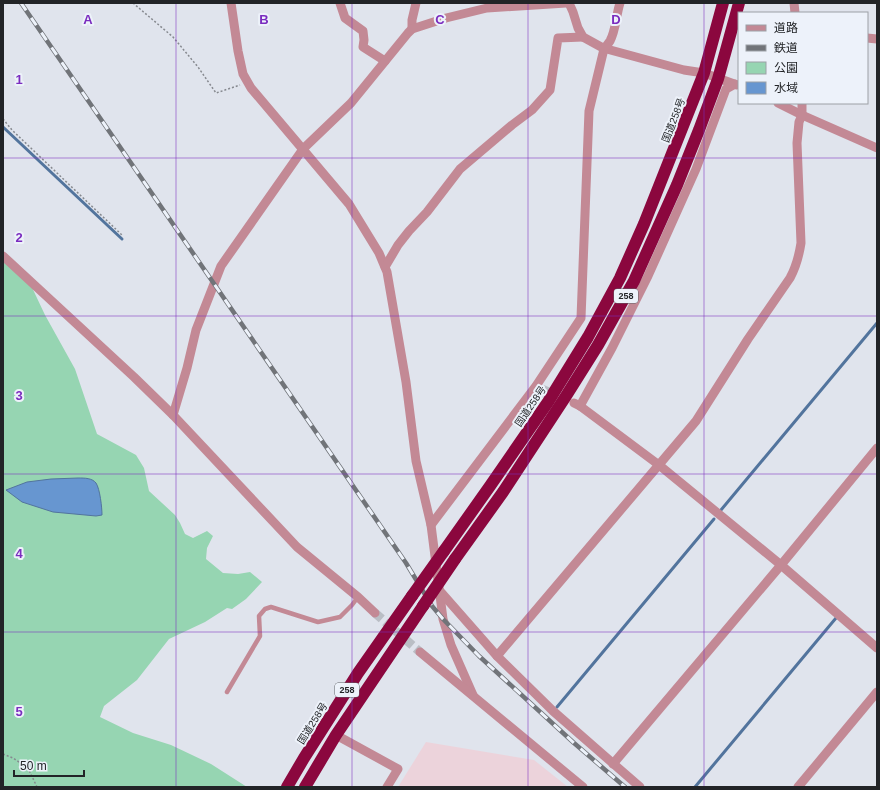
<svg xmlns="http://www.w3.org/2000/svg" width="880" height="790" viewBox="0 0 880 790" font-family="Helvetica,'Noto Sans JP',sans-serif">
  <rect width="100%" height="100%" fill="#e0e4ed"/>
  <polygon fill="#ecd3db" points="426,742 534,760 568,787 398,787"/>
  <polygon fill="#96d5b2" points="3,255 28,279 45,315 75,369 97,434 136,455 144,468 149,491 175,515 180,523 185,534 193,538 207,531 213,536 207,548 206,559 223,573 238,574 250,572 262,582 246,599 232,609 227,608 205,622 169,639 137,680 104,706 100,717 133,733 171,745 211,764 247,787 3,787"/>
  <path fill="#6796d0" stroke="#52749d" d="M78,478c7,0 14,0 18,5 4,6 6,25 6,32l-6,1 -43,-4 -31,-10 -16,-12 21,-8 24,-3z"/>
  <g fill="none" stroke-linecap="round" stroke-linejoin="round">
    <g stroke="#52749d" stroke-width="3">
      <polyline points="3,127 122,239"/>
      <polyline points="721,510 877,323"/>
      <polyline points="557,707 714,519"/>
      <polyline points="695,787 836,618"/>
    </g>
    <g stroke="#babec5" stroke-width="9" stroke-dasharray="9 4.5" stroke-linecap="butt">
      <polyline points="542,389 558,396"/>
      <polyline points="375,613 420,652"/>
    </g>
    <g stroke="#86898f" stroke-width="1.5" stroke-dasharray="2 2" stroke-linecap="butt">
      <polyline points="133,3 173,37 198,67 216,93 240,85"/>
      <polyline points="3,119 12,130 123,236"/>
      <polyline points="3,754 13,758 28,768 37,787"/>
    </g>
    <polyline stroke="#c38995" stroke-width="4.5" points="227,692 260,636 259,616 265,609 271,607 318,622 340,617 352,605 358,597"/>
    <g stroke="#c38995" stroke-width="9">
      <polyline points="231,3 238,51 243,74 251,88 349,204 379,253 387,272 406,382 416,461 431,525 443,619 451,645 473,695"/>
      <polyline points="340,3 345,18 363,31 364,40 363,47 385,61"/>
      <polyline points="569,3 573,12 578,28 583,37 603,48 684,70 704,73 737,85"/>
      <polyline points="794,3 795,13"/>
      <polyline points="412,29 412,20 416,3"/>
      <polyline points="867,38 877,39"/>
      <polyline points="778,103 802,115 877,148"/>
      <polyline points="3,256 134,377 173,415 297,547 358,597 375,613"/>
      <polyline points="385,267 398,245 409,231 427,212 460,169 512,125 532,110 550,90 558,38 583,37"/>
      <polyline points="574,403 580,406 659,465 781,565 877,648"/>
      <polyline points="580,406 612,348 648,276 696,169 726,89 735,84"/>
      <polyline points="173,415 187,368 196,330 214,284 221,266 303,149 351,103 408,33 412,29 446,18 487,8 566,3"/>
      <path d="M431,525l105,-139 45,-68 8,-207 15,-62c2,-3 4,-5 6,-8 6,-11 6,-26 10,-38"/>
      <polyline points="439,590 497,656 553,711 640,787"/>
      <polyline points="420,652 583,787"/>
      <path d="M497,656l199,-235 52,-82 42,-61c6,-11 9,-22 11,-35l-4,-100 2,-21 3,-7v-12"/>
      <polyline points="336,735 398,769 387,787"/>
      <polyline points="613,764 781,565 877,448"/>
      <polyline points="798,787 877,692"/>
    </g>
    <g stroke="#8b073e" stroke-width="12">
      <polyline points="444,551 490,486 548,402 588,337 620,278 644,224 704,73 723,3"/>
      <polyline points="455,559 503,492 566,396 598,345 634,281 677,185 699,130 718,79 739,3"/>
      <polyline points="287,787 304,758 358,673 412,596"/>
      <polyline points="305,787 336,735 423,606"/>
    </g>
    <defs>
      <polyline id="rail" points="21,3 406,563 432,606 443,619 479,656 574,743 625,787"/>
    </defs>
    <use href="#rail" stroke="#717479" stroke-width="4.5"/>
    <use href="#rail" stroke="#edf2fa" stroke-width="3" stroke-dasharray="9" stroke-linecap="butt"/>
    <g stroke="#8b073e" stroke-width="12">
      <polyline points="412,596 444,551"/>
      <polyline points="423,606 455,559"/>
    </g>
  </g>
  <path fill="none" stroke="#7b2cbf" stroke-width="1" stroke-opacity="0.55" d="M176,3v784M352,3v784M528,3v784M704,3v784M3,158h874M3,316h874M3,474h874M3,632h874"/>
  <g text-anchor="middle" stroke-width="4" stroke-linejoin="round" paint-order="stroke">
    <g fill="#edf2fa" stroke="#5f6266" stroke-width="1">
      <rect x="614" y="289" width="24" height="14" rx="3"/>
      <rect x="335" y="683" width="24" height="14" rx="3"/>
    </g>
    <g font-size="9" font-weight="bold" fill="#222427">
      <text x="626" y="299">258</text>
      <text x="347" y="693">258</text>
    </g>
    <g font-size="10" fill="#222427" stroke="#edf2fa">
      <text transform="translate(673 120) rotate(-69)" y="4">国道258号</text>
      <text transform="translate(530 406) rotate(-56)" y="4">国道258号</text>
      <text transform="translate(312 723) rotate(-58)" y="4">国道258号</text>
    </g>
  </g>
  <g font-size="13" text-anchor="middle" font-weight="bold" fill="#7b2cbf" stroke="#edf2fa" stroke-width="4" stroke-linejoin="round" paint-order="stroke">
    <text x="88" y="24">A</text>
    <text x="264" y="24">B</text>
    <text x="440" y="24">C</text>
    <text x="616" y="24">D</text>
    <text x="19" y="84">1</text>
    <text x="19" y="242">2</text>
    <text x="19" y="400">3</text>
    <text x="19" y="558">4</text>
    <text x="19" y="716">5</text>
  </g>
  <rect width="880" height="790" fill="none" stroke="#222427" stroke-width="8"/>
  <rect x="738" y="12" width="130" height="92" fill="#edf2fa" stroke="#9ca0a6"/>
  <rect x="746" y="25" width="20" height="6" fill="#c38995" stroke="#9ca0a6"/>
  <text x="774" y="32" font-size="12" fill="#222427">道路</text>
  <rect x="746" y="45" width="20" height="6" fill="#717479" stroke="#9ca0a6"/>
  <text x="774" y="52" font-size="12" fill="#222427">鉄道</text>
  <rect x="746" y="62" width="20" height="12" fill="#96d5b2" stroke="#9ca0a6"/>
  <text x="774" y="72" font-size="12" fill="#222427">公園</text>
  <rect x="746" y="82" width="20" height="12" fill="#6796d0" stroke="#9ca0a6"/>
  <text x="774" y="92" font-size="12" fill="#222427">水域</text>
  <path d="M14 770v6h70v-6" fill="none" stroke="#222427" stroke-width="2"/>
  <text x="20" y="770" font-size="12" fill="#222427" stroke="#edf2fa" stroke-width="3" paint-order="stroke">50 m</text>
</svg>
